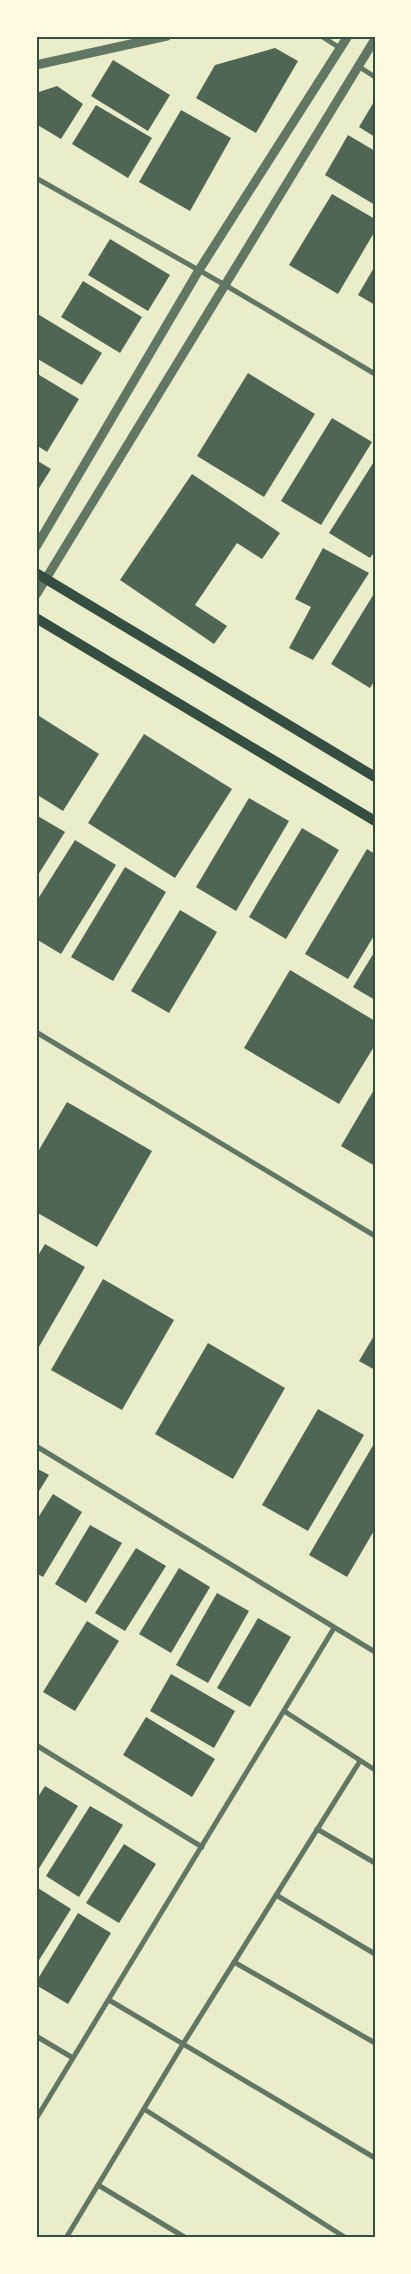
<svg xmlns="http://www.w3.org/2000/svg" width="411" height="2274" viewBox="0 0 411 2274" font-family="'Space Grotesk',sans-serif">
  <rect width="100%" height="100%" fill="#e9edc9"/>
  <g fill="#4f6655">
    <polygon points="275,48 298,61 256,133 196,98 215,65"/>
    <polygon points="113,60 170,95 148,131 91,96"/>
    <polygon points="57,86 83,104 61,139 36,124 36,93"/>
    <polygon points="375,100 375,137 359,127"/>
    <polygon points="96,105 152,138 128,178 72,144"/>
    <polygon points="181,110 231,138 190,211 139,182"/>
    <polygon points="348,135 375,151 375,205 325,175"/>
    <polygon points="332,194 375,219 375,231 338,294 289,265"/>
    <polygon points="110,239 170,275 148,311 88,275"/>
    <polygon points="375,266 375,305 358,295"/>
    <polygon points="83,281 142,317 120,353 61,317"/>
    <polygon points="36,313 102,353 82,385 36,358"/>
    <polygon points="36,373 79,399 47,452 36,445"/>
    <polygon points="248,373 315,414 264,497 197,456"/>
    <polygon points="332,418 372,442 321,525 281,501"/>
    <polygon points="36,460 51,469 36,493"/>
    <polygon points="375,460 375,551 370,558 329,533"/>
    <polygon points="192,474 280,533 262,559 237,543 195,605 227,626 214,644 120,580"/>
    <polygon points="323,548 369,573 313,660 289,648 311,607 295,599"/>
    <polygon points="375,592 375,680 370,688 331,664"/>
    <polygon points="36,714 99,754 63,811 36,794"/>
    <polygon points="144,734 232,789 175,878 88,823"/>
    <polygon points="249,798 289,821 236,911 196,887"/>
    <polygon points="36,815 65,832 36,878"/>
    <polygon points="302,828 339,850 286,939 249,917"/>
    <polygon points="75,840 116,865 61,954 36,939 36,902"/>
    <polygon points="367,849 375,854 375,934 348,979 305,954"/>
    <polygon points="125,867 166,892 113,981 71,957"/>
    <polygon points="180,910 217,932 169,1013 131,991"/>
    <polygon points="375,951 375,1000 353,987"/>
    <polygon points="290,970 375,1021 375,1045 339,1104 244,1048"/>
    <polygon points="375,1088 375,1166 341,1146"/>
    <polygon points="67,1102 152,1151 97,1247 36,1212 36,1155"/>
    <polygon points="45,1244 85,1267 36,1352 36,1259"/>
    <polygon points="103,1279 174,1320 122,1410 51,1370"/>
    <polygon points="375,1334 375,1370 359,1361"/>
    <polygon points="208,1343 285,1388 233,1479 155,1434"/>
    <polygon points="318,1409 364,1435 308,1531 262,1505"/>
    <polygon points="375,1442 375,1529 347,1577 309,1555"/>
    <polygon points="36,1468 49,1475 36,1496"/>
    <polygon points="53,1494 82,1512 43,1577 36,1573 36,1521"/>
    <polygon points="90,1525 122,1543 86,1603 55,1584"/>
    <polygon points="136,1548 166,1566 125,1631 95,1613"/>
    <polygon points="179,1568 210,1587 171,1653 139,1634"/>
    <polygon points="217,1593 249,1611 208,1683 176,1665"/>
    <polygon points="258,1618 291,1637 250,1707 217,1688"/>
    <polygon points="87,1621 119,1641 75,1711 43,1692"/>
    <polygon points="171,1674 235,1711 214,1748 150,1711"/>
    <polygon points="146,1717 215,1759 192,1797 123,1755"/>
    <polygon points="45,1786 78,1806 38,1870 36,1869 36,1800"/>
    <polygon points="90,1806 123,1825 79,1897 46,1876"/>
    <polygon points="124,1844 156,1864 119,1923 86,1903"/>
    <polygon points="38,1888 71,1909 36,1965 36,1892"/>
    <polygon points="78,1913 111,1933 68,2004 36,1985 36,1982"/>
  </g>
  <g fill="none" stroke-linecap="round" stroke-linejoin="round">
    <g stroke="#617663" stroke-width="5">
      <polyline points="321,36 340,48"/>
      <polyline points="358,66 375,77"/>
      <polyline points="36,178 225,285 375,374"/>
      <polyline points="36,1032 375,1236"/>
      <polyline points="36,1446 375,1652"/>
      <polyline points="284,1711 375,1770"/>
      <polyline points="36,1745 202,1847"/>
      <polyline points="317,1829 375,1863"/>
      <polyline points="276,1895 375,1954"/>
      <polyline points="234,1962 375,2043"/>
      <polyline points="109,2000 375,2158"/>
      <polyline points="36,2036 73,2058"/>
      <polyline points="144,2109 346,2238"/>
      <polyline points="36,2119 334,1628"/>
      <polyline points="98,2185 186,2238"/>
      <polyline points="66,2238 183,2044 360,1761"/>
    </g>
    <g stroke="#617663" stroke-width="9">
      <polyline points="36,65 167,36"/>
      <polyline points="36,547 199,270 348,36"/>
      <polyline points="36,595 375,39"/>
    </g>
    <g stroke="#344e41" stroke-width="10">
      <polyline points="36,573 375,777"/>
      <polyline points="36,618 375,821"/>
    </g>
  </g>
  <rect width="411" height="2274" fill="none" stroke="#fefae0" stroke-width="75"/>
  <rect x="38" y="38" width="336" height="2198" fill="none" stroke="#344e41" stroke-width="2"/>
</svg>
